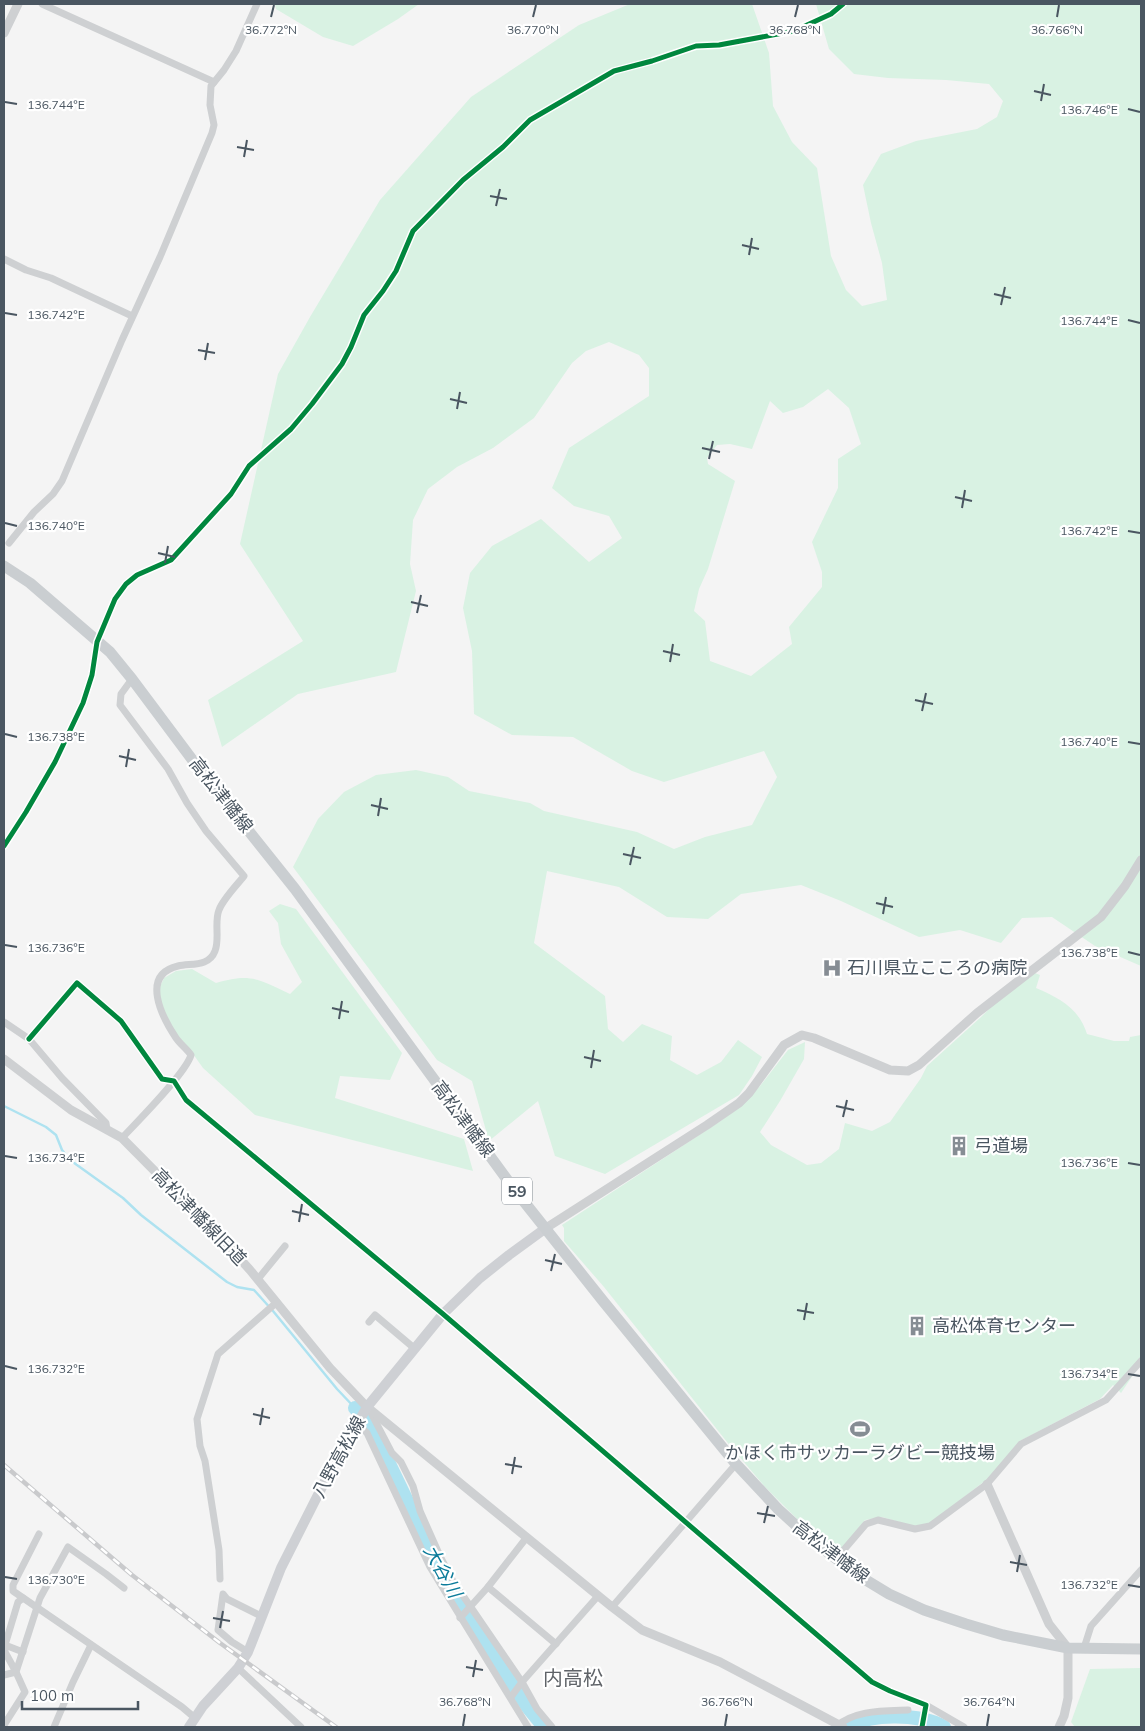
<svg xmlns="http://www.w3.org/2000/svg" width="1145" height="1731" viewBox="0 0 1145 1731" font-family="Mulish,'Noto Sans JP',sans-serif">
  <rect width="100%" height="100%" fill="#f4f4f4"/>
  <g fill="#d9f2e3" fill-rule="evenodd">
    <polygon points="275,4 419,4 398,19 353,46 323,37 276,9"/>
    <path d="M630,4h122l17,49 4,53 19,36 25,26 14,88 15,34 16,16 25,-6 -5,-37 -11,-40 -8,-38 18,-31 35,-13 61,-12 20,-12 6,-16 -14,-17 -43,-4 -58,-2 -34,-4 -25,-25 -13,-45h325v962l-46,-20 -43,-29 -30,1 -21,25 -41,-13 -41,7 -78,-36 -40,-16 -60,9 -33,25 -41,-2 -48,-30 -72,-16 -13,72 71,53 3,33 15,13 19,-18 30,12 -2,24 27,15 24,-13 17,-22 24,17 -10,19 -13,19 -134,79 -50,-18 -17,-55 -49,40 -17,-60 -35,-21 -144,-193 25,-48 26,-27 32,-17 40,-5 32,7 21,14 61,12 14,8 93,21 37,17 31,-12 47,-12 25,-48 -13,-26 -100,31 -32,-11 -59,-34 -61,-2 -38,-21 -2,-63 -9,-43 7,-35 22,-27 49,-27 48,43 33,-24 -13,-22 -35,-10 -22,-18 17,-40 80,-52v-28l-10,-13 -30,-13 -23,9 -14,12 -38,55 -41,30 -36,19 -29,22 -15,31 -3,44 6,27 -20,81 -98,22 -76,53 -14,-47 95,-59 -63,-97 38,-170 32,-57 70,-117 91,-103 108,-72zM828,389l21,19 12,36 -23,15v29l-26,54 10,30v15l-33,40 3,17 -41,32 -41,-15 -5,-40 -11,-10 5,-22 9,-20 27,-88 -27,-17 -1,-6 10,-13 13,-1 22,5 18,-48 13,12 20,-6z"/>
    <path d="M280,904l16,5 106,144 -12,27 -50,-4 -5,22 129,41 9,32 -218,-56 -52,-47 -15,-21 -13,-14 -14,-28 -2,-16 5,-11 12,-7 16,-2 24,14c35,-10 42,-4 74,11l12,-12 -21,-38 -3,-21 -9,-12z"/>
    <path d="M1035,973l5,2 -4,13c23,10 43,20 51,46l27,7h15l1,-4 11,-2v328l-20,30 -8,-8 -13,14 -80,42 -30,36 -61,47 -13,3 -34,-10 -17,3 -27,34 -35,-29 -38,-38 -38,-45 -123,-155 -40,-46v-13l-2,-3 160,-105 38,-34 28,-36 17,-8 -1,17 -24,42 -20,31 11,13 36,20 14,-2 18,-14 6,-26 27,8 18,-9 31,-44 6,-12 53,-48 11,-11z"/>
    <polygon points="1141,1668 1141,1727 1075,1727 1071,1722 1090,1669"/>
  </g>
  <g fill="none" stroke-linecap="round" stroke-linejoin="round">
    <polyline stroke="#aee2f0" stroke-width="2.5" points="4,1106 46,1127 56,1135 62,1150 70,1160 123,1198 141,1215 227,1282 237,1287 254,1290 273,1311 337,1389 355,1408"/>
    <g stroke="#aee2f0" stroke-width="14">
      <polyline points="355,1408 370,1424 443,1576 527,1706 544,1727"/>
      <path d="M848,1727c23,-15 73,-13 96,0"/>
    </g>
    <g stroke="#ced0d2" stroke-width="7">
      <polyline points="42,4 214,82"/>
      <polyline points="4,259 26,270 51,278 132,316"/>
      <polyline points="9,543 34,512 53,494 62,481 122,340 160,257 212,133 214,125 210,105 211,86 224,70 236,51 257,4"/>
      <polyline points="4,846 26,812 55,762 83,703 92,675 97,642 115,599 126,584 137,575 171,560 231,494 249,466 291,429 312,404 342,364 351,347 364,315 383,291 396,271 413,231 463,180 503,147 530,120 614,71 652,61 696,46 719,45 794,31 831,14 843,4"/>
      <polyline points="4,1022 29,1039 62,1078 106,1123 107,1130"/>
      <polyline points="29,1039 77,983 121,1021 162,1079 174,1081 186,1100 443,1314 872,1682 890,1691 926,1705 922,1727"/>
      <path d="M122,1138c15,-16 64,-65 69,-83 -4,-6 -11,-11 -15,-17 -14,-21 -36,-63 2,-72 13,-3 31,1 37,-15 5,-12 -1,-29 4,-41 4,-11 18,-25 25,-34l-38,-45 -19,-28 -19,-34 -48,-64 1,-11 11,-15"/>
      <polyline points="258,1279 285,1246"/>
      <polyline points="369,1322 375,1315 414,1348"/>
      <polyline points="370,1411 392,1453 401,1462 413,1486 420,1511 440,1556 453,1581 522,1682 537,1709 552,1727"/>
      <polyline points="358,1424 367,1433 430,1567 528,1727"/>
      <polyline points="39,1534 13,1585 13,1591 182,1707 195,1718"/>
      <polyline points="836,1559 866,1524 878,1520 915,1529 930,1526 987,1484 1021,1444 1106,1400 1141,1361"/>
      <polyline points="220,1579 219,1550 205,1461 200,1446 197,1419 218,1354 277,1302"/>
      <polyline points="488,1587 556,1644"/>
      <polyline points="612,1607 736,1464"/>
      <polyline points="460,1618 488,1587 527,1537"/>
      <polyline points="1084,1648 1091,1626 1141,1570"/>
      <polyline points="23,1652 5,1645 18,1602 23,1598"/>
      <polyline points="248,1652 232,1642 218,1630 223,1594 227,1599 261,1616"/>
      <polyline points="238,1668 301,1727"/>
      <polyline points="4,1675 16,1672 5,1652 5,1645"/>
      <polyline points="511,1697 522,1682 598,1596"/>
      <polyline points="926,1705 964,1727"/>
      <polyline points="4,1725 25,1692 16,1672 40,1598 68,1547 106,1574 124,1588"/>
      <polyline points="54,1727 73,1682 91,1645"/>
      <path d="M835,1727c20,-17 47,-16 73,-17"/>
    </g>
    <g stroke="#ced0d2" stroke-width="9">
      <polyline points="4,33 18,4"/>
      <polyline points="4,1059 71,1110 122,1138 223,1240 250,1270 330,1368 367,1407 612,1607 642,1630 720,1662 843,1727"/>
      <polyline points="546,1228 707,1125 739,1103 749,1093 784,1045 802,1035 814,1038 890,1070 908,1071 919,1065 977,1013 1101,917 1125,886 1141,860"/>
      <polyline points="987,1484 1049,1624 1068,1648 1068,1698 1064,1716 1059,1727"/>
    </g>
    <polyline stroke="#ced0d4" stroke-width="10" points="189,1727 203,1706 238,1668 248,1652 281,1568 326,1479 367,1407 443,1314 480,1278 509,1255 546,1228"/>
    <polyline stroke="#caced1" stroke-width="11" points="4,566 30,583 110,652 132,679 200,770 295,889 514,1189 603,1301 736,1464 778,1509 813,1541 856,1574 889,1594 924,1610 966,1624 1003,1635 1068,1648 1141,1649"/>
    <defs>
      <polyline id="rail" points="4,1465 132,1575 220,1643 336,1727"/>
    </defs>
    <use href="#rail" stroke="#c9cacc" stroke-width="4.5"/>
    <use href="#rail" stroke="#fff" stroke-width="2.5" stroke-dasharray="8" stroke-linecap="butt"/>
    <defs>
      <g id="cycleway">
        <polyline points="4,846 26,812 55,762 83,703 92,675 97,642 115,599 126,584 137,575 171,560 231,494 249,466 291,429 312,404 342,364 351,347 364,315 383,291 396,271 413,231 463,180 503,147 530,120 614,71 652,61 696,46 719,45 794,31 831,14 843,4"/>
        <polyline points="29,1039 77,983 121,1021 162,1079 174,1081 186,1100 443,1314 872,1682 890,1691 926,1705 922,1727"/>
      </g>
    </defs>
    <use href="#cycleway" stroke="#fff" stroke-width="8"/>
    <use href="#cycleway" stroke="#00873e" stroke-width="5"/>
  </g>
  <path fill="none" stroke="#4a5661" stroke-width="2" d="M271,17l3,-12M533,17l3,-12M795,17l3,-12M1057,17l2,-12M1034,91l17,4M1041,101l3,-17M5,102l12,2M1128,109l12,3M237,147l17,3M244,157l3,-17M490,196l17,3M496,206l4,-17M742,245l17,4M749,255l3,-17M994,294l17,4M1001,305l4,-18M5,313l12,2M1128,320l12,3M198,350l17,3M205,360l3,-17M450,399l17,4M457,409l3,-17M702,448l18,4M709,459l4,-18M955,497l17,4M962,508l3,-18M5,523l12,3M1128,531l12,2M158,553l17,4M165,563l3,-17M411,602l17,4M417,613l4,-18M663,651l17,4M670,662l3,-18M915,700l18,4M922,711l4,-18M5,734l12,3M1128,742l12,2M119,756l17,4M126,767l3,-18M371,805l17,4M378,816l3,-18M623,854l18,4M630,865l4,-18M876,903l17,4M883,914l3,-17M5,945l12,2M1128,952l12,3M332,1008l17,4M339,1019l3,-18M584,1057l17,4M591,1068l3,-18M836,1106l18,4M843,1117l4,-17M5,1156l12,2M1128,1163l12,2M292,1211l17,4M299,1222l3,-18M545,1260l17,4M551,1271l4,-17M797,1310l17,3M804,1320l3,-17M5,1366l12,3M1128,1374l12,2M253,1414l17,4M260,1425l3,-17M505,1464l17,3M512,1474l3,-17M757,1513l18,3M764,1523l4,-17M1010,1562l17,3M1017,1572l3,-17M5,1577l12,2M1128,1585l12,2M213,1618l17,3M220,1628l3,-17M466,1667l17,3M473,1677l3,-17M463,1726l2,-12M725,1726l2,-12M987,1726l2,-12"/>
  <defs>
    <symbol id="hospital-bare" viewBox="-9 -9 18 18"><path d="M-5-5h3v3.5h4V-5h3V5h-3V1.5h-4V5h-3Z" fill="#868d94" stroke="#fff" stroke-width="2.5" paint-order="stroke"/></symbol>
    <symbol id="building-bare" viewBox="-9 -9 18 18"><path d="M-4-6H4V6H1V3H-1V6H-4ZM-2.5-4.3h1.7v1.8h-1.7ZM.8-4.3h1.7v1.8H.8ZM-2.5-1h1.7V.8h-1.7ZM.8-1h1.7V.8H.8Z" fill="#868d94" stroke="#fff" stroke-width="2.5" paint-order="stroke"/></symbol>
    <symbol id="stadium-bare" viewBox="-9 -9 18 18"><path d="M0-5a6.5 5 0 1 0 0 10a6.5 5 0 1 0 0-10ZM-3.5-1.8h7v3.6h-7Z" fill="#868d94" stroke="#fff" stroke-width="2.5" paint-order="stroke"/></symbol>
  </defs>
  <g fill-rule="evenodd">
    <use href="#hospital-bare" x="818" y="954" width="28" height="28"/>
    <use href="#building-bare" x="945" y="1132" width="28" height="28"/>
    <use href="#building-bare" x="903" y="1312" width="28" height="28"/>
    <use href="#stadium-bare" x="846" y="1415" width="28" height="28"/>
  </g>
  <g text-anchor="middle" stroke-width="4.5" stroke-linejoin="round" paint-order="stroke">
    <rect fill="#fff" stroke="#808990" stroke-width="1" x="502" y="1177.5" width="30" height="27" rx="4"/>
    <g font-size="16" font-weight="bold" fill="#4a5661">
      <text x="517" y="1197">59</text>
    </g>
    <g font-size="18" fill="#4a5661" stroke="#fff">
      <text transform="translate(221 795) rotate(52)" y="6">高松津幡線</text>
      <text transform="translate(463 1119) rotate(53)" y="6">高松津幡線</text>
      <text transform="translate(199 1217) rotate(46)" y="6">高松津幡線旧道</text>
      <text transform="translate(339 1457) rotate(-61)" y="6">八野高松線</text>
      <text transform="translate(831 1552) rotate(37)" y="6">高松津幡線</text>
    </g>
    <g font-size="18" fill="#4a5661" stroke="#fff" text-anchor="start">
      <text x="847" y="974">石川県立こころの病院</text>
      <text x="974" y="1152">弓道場</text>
      <text x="932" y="1332">高松体育センター</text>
      <text x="860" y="1459" text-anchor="middle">かほく市サッカーラグビー競技場</text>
    </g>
    <g font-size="19" font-style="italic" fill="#0c7c9b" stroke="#fff">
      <text transform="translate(443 1571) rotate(61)" y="7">大谷川</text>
    </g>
    <g font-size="20" fill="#5f6368" stroke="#fff">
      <text x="573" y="1685">内高松</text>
    </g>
  </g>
  <g font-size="12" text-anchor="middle" fill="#4a5661" stroke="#fff" stroke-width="4.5" stroke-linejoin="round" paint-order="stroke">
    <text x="271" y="34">36.772°N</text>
    <text x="533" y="34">36.770°N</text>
    <text x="795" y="34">36.768°N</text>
    <text x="1057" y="34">36.766°N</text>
    <text x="56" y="109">136.744°E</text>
    <text x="1089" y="114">136.746°E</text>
    <text x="56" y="319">136.742°E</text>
    <text x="1089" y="325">136.744°E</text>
    <text x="56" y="530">136.740°E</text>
    <text x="1089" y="535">136.742°E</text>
    <text x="56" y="741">136.738°E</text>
    <text x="1089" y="746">136.740°E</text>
    <text x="56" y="952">136.736°E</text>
    <text x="1089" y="957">136.738°E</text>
    <text x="56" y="1162">136.734°E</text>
    <text x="1089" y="1167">136.736°E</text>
    <text x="56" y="1373">136.732°E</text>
    <text x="1089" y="1378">136.734°E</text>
    <text x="56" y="1584">136.730°E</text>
    <text x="1089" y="1589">136.732°E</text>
    <text x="465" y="1706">36.768°N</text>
    <text x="727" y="1706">36.766°N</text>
    <text x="989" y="1706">36.764°N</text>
  </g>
  <rect width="1145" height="1731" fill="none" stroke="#4a5661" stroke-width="10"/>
  <path d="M22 1701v8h116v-8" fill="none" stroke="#4a5661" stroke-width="2.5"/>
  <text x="30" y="1701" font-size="15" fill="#4a5661" stroke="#ffffff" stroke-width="4" paint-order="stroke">100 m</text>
</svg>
